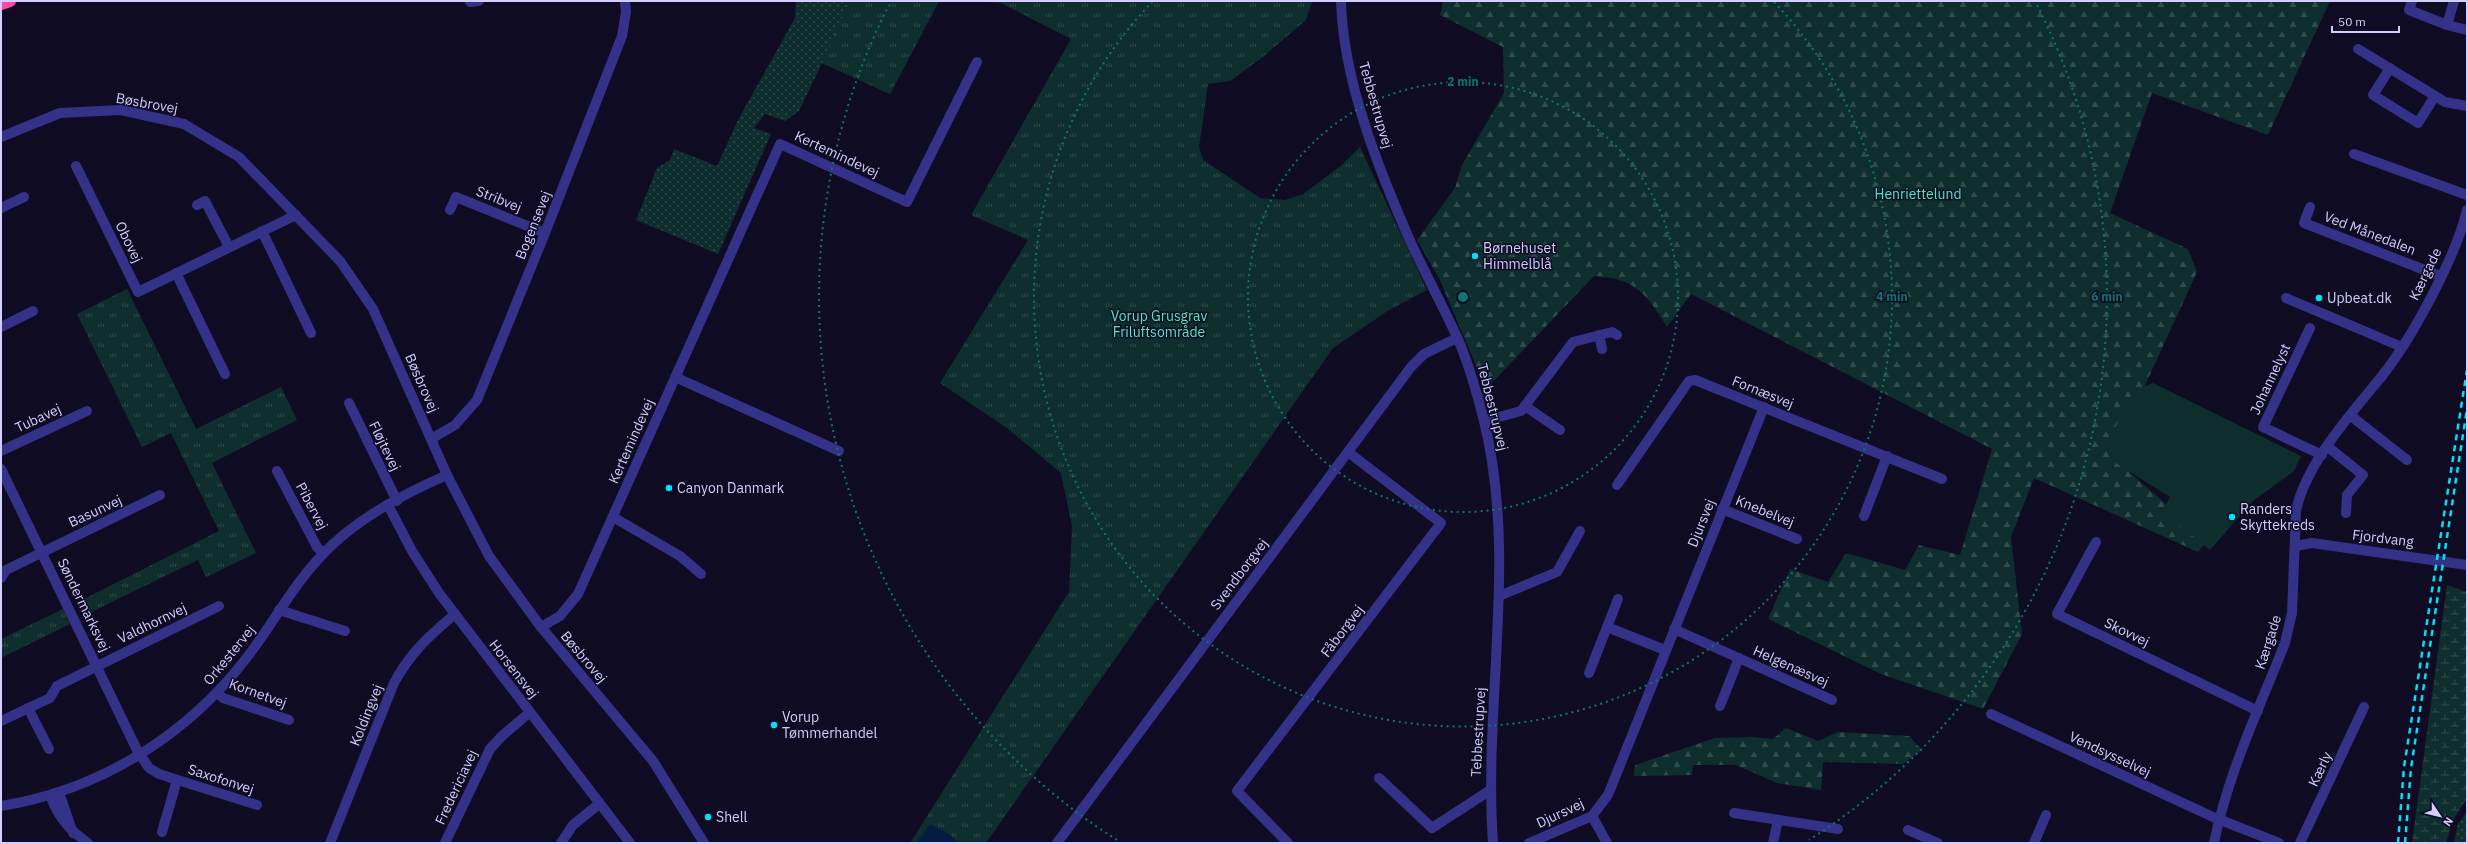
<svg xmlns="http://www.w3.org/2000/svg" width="2468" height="844" viewBox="0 0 2468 844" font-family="'IBM Plex Sans',sans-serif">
  <defs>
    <pattern id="grass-dots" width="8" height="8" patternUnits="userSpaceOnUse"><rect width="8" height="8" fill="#0e2e2d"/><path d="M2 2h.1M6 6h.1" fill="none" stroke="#304b4c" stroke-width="1.8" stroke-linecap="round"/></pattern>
    <pattern id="forest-firs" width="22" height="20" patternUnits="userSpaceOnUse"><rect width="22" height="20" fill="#0e2e2d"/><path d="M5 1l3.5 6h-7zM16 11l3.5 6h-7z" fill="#304b4c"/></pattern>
    <pattern id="wetland-marsh" width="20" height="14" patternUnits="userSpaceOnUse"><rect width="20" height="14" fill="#0e2e2d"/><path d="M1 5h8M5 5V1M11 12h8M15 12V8" fill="none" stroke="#304b4c"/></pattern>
    <pattern id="park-tufts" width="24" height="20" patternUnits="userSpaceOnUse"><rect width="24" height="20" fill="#0e2e2d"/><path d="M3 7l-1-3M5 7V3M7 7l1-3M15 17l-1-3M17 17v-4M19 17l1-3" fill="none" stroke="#304b4c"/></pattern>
  </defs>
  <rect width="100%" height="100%" fill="#0f0b23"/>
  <g fill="url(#grass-dots)">
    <polygon points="796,1 939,1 890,94 822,63 799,111 785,121 765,114 754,128 771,134 718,254 636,220 657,168 670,160 674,149 717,166 738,120 795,18"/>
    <polygon points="2467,811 2467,843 2454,843 2458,824"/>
  </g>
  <g fill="url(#forest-firs)">
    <path d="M1443,1h887l-62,134 -116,-42 -42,120 78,36 9,23 -85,185 95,83 -9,12 -164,-74 -23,59 11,97 -39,75 -102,-35 -113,-55 22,-50 38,13 18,-29 59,17 14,-25 41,10 32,-106 -301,-155 -24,33c-20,-33 -32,-49 -73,-51l-108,113 -47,-111 -22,-38 38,-52 7,-23 42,-72 -1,-46 -63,-32z"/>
    <polygon points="1786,728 1818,741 1838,732 1909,736 1922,750 1903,764 1823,762 1821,790 1777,783 1736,765 1693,765 1692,775 1634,776 1635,765 1715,738 1752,737 1773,739"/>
  </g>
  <polygon fill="url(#wetland-marsh)" points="2447,585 2467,592 2467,798 2453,820 2446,843 2412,843"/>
  <g fill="url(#park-tufts)">
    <polygon points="850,1 939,1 890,94 822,63"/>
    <polygon points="976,1 1312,1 1306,20 1264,56 1230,81 1208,84 1199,147 1203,160 1260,198 1285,200 1303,194 1342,165 1360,147 1427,290 1389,310 1333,348 986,843 910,843 1069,592 1072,526 1061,473 1007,428 940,383 1028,240 971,215 1071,39 1001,3"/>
    <polygon points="127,289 196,429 281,387 297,420 212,463 256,553 206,577 198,560 83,616 76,603 219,531 171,433 142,447 77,314"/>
    <polygon points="63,609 70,624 1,658 1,639"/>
  </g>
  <polygon fill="#0e2e2d" points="2153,383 2301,456 2294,471 2253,501 2210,550 2162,511 2170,497 2111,460 2107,444 2134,390"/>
  <polygon fill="#041c44" points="930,824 949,834 959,843 916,843"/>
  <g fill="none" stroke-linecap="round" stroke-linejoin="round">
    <g stroke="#343188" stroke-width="10">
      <path d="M1341,1c2,80 38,169 70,242 15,32 32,63 46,94 12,27 20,56 27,84 34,138 -1,281 9,422"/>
      <polyline points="2412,1 2409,10 2447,25 2467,30"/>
      <polyline points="470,2 479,1"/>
      <polyline points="2447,25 2454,1"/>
      <polyline points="2358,49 2445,102 2467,106"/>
      <polyline points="2390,68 2373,95 2418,123 2435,96"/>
      <polyline points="1,137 60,113 121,110 184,124 239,157 340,261 373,309 447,475 489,556 541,627 653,761 704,843"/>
      <polyline points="2354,154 2467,195"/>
      <polyline points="76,166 138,292 296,215"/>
      <polyline points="197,205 205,201 229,247"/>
      <polyline points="2310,207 2304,223 2440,276"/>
      <polyline points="1,208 24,197"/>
      <polyline points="450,210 456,197 545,233"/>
      <polyline points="262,231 311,333"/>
      <polyline points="176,273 225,374"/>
      <polyline points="2286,298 2402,347"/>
      <polyline points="1,327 33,311"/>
      <polyline points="2310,328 2263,427 2322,455"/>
      <polyline points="1599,335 1602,349"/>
      <polyline points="675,377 839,451"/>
      <polyline points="349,403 397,501"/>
      <polyline points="1525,406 1560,430"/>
      <polyline points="2351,416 2407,460"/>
      <polyline points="1484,421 1521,411 1573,342 1612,332 1617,335"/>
      <polyline points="431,439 455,425 477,400 545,233 622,36 626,12 625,1"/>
      <polyline points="2328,447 2363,475 2347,495 2346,513"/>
      <polyline points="1,451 87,411"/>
      <polyline points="1,469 137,750 149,768 159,774 257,805"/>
      <polyline points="277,471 317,547 323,553"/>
      <polyline points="1617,485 1689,381 1695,380 1942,479"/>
      <polyline points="388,505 412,551 439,593 630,843"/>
      <polyline points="1722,509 1797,539"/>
      <polyline points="1864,516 1887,456"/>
      <polyline points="613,517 680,556 701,574"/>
      <polyline points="2096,542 2057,614 2258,711"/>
      <polyline points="2296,546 2312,543 2467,565"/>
      <polyline points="1,578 6,570 160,495"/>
      <polyline points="1499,596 1557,572 1580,531"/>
      <polyline points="279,610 345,631"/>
      <polyline points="541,627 560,616 578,594 780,144 907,202 977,62"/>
      <polyline points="1607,627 1665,650"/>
      <polyline points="1674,629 1832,700"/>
      <polyline points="1589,673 1618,599"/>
      <polyline points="217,693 223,698 289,720"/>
      <polyline points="1720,706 1739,658"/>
      <polyline points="28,708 49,749"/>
      <polyline points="1991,714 2213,817 2279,843"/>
      <polyline points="1,721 50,698 57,686 219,606"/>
      <polyline points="1379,778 1432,828 1489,791"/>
      <path d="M1,806c99,-16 186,-70 247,-150 26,-34 45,-71 75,-102 33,-35 80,-60 124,-79"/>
      <polyline points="1734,813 1838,829"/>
      <polyline points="1592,816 1607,843"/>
      <polyline points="1908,830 1938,843"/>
      <polyline points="162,832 177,780"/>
      <path d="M73,833l-12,-35 -5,-5 -4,7c8,20 19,31 36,43"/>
      <path d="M330,843l64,-160c16,-30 35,-47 61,-69"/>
      <polyline points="445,843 490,749 502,736 530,712"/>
      <polyline points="561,843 573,825 599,804"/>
      <polyline points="1057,843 1411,367 1424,354 1457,338"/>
      <polyline points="1288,843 1237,791 1441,523 1348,452"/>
      <polyline points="1529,843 1592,816 1608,795 1764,407"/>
      <polyline points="1773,843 1778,820"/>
      <polyline points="2034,843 2046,815"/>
      <path d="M2214,843c14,-70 45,-134 71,-200l7,-30 4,-102c10,-48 55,-97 86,-135 30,-38 74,-119 85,-166"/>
      <polyline points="2300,843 2364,707"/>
    </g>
    <polyline stroke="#ff49a1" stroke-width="12" points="1,4 10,1"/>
    <g stroke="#00e1f9" stroke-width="2.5" stroke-dasharray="6 5" stroke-linecap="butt">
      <polyline points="2398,843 2404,767 2467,370"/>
      <polyline points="2405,843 2411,768 2467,409"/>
    </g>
  </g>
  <g fill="none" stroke="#0f766e" stroke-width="2" stroke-dasharray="2 4">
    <circle cx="1463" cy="297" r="215"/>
    <path d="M1774 2A429 429 0 1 1 1152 2"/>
    <path d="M1117 840A644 644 0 0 1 889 5M2037 5A644 644 0 0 1 1809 840"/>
  </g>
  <g fill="#00e1f9" stroke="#0f0b23" stroke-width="1.5">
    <circle cx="1475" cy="256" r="4"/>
    <circle cx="2319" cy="298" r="4"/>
    <circle cx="669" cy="488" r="4"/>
    <circle cx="2232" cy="517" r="4"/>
    <circle cx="774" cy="725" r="4"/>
    <circle cx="708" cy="817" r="4"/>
  </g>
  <g text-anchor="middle" stroke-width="3" stroke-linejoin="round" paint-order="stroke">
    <g font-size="14" fill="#d3ceff" stroke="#0f0b23">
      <text transform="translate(147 103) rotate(10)" y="5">Bøsbrovej</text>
      <text transform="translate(1376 105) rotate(74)" y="5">Tebbestrupvej</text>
      <text transform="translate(837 154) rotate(25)" y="5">Kertemindevej</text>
      <text transform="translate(499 199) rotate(22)" y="5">Stribvej</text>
      <text transform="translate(533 225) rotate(-68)" y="5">Bogensevej</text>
      <text transform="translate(2370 233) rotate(21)" y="5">Ved Månedalen</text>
      <text transform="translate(129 242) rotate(64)" y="5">Obovej</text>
      <text transform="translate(2425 274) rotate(-64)" y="5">Kærgade</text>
      <text transform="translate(2270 379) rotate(-65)" y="5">Johannelyst</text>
      <text transform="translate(422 383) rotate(66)" y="5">Bøsbrovej</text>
      <text transform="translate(1763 392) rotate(22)" y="5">Fornæsvej</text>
      <text transform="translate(1493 407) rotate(76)" y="5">Tebbestrupvej</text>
      <text transform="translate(38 418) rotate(-25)" y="5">Tubavej</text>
      <text transform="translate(631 441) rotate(-66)" y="5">Kertemindevej</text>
      <text transform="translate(385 446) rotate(64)" y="5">Fløjtevej</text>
      <text transform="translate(312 506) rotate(62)" y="5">Pibervej</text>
      <text transform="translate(95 511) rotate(-25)" y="5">Basunvej</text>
      <text transform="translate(1765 511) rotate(22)" y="5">Knebelvej</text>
      <text transform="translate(1701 523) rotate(-68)" y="5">Djursvej</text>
      <text transform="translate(2383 538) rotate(7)" y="5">Fjordvang</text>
      <text transform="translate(1239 574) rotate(-53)" y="5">Svendborgvej</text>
      <text transform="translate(84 605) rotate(64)" y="5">Søndermarksvej</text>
      <text transform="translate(152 623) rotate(-26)" y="5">Valdhornvej</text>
      <text transform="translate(1342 631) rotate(-53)" y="5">Fåborgvej</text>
      <text transform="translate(2127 632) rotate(26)" y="5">Skovvej</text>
      <text transform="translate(2268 642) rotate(-72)" y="5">Kærgade</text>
      <text transform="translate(229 655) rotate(-51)" y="5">Orkestervej</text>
      <text transform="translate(584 657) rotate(50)" y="5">Bøsbrovej</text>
      <text transform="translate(1791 666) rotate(24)" y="5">Helgenæsvej</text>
      <text transform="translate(514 669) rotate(52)" y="5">Horsensvej</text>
      <text transform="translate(258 693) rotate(20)" y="5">Kornetvej</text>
      <text transform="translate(366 715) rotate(-68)" y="5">Koldingvej</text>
      <text transform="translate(1478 732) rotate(-87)" y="5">Tebbestrupvej</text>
      <text transform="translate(2110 754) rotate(25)" y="5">Vendsysselvej</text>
      <text transform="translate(2320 769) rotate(-65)" y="5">Kærly</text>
      <text transform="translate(221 779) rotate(18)" y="5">Saxofonvej</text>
      <text transform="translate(456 787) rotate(-65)" y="5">Fredericiavej</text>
      <text transform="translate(1560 813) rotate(-25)" y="5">Djursvej</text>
    </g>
    <g font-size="14" fill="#4decc3" stroke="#0f0b23">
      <text x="1918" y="199">Henriettelund</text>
      <text x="1159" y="321">Vorup Grusgrav<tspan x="1159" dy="16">Friluftsområde</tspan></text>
    </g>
    <g font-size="14" fill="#d3ceff" stroke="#0f0b23" text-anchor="start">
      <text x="1483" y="253">Børnehuset<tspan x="1483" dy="16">Himmelblå</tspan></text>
      <text x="2327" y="303">Upbeat.dk</text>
      <text x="677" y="493">Canyon Danmark</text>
      <text x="2240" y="514">Randers<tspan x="2240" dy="16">Skyttekreds</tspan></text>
      <text x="782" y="722">Vorup<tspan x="782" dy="16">Tømmerhandel</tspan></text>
      <text x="716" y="822">Shell</text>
    </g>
  </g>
  <circle cx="1463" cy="297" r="6" fill="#0f766e" stroke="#0f0b23" stroke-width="2"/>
  <g font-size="12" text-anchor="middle" font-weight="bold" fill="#0f766e" stroke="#0f0b23" stroke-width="3" stroke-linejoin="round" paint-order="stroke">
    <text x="1463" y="86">2 min</text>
    <text x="1892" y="301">4 min</text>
    <text x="2107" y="301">6 min</text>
  </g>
  <rect width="2468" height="844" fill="none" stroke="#d3ceff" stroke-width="4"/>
  <g transform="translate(2440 816) rotate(125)" stroke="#0f0b23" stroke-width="3" paint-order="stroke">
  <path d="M0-3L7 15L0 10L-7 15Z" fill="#d3ceff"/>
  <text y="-6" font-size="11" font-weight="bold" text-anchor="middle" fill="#d3ceff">N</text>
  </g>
  <path d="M2332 26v6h67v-6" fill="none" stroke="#d3ceff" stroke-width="2"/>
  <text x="2338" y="26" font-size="12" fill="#d3ceff" stroke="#0f0b23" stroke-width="3" paint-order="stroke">50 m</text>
</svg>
